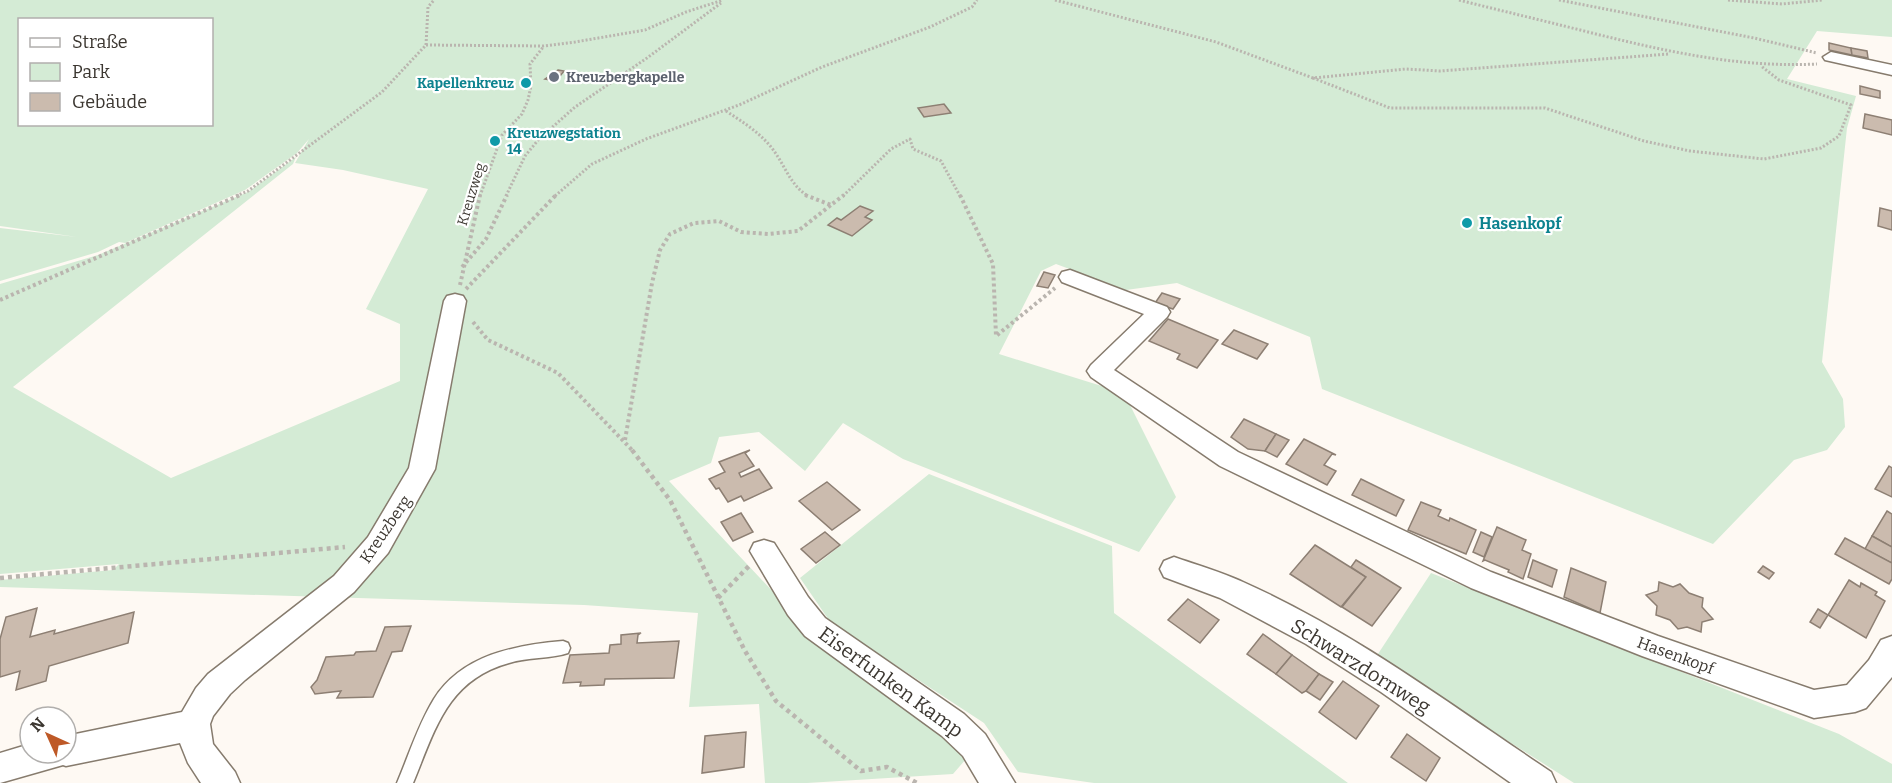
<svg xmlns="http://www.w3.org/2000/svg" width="1892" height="783" viewBox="0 0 1892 783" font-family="Bitter,serif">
  <rect width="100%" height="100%" fill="#fef9f3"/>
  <g fill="#d4ebd5" fill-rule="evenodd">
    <path d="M0,0h1892v37l-75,-6 -30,48 69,17 -9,32 -25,234 21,37 2,28 -18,23 -33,10 -81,84 -391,-155 -12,-52 -133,-54 -51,7 -70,-26 -15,7 -42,83 125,39 52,104 -37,55 -236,-93 -60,-36 -38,48 -46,-39 -40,5 -8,26 -42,18 107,114 29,42 152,101 9,21 -13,15 -146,9h-42l-6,-79 -70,3 9,-94 -114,-8 -584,-18v-7l113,-10 6,-6 -119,10v-290l98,-29 150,-63 48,-35 -3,7 -280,223 158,91 229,-97v-57l-34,-15 62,-120 -85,-19 -48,-7 14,-24 -12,14 -52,37 -120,53 -6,-1 -21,10 -98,29v-53l77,9 -77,-11zM20,20h192v104h-192z"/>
    <polygon points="929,474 1112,546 1114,613 1348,783 1094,783 1018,772 984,723 831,623 800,578"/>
    <polygon points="1431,573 1839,734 1892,764 1892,783 1574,783 1376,657"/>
  </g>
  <g fill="#cbbbae" stroke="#8d7f73" stroke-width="1.5">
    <polygon points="1829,43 1851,48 1852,55 1829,50"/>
    <polygon points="1851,48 1867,51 1868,58 1852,55"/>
    <polygon points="558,70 564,71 556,81 545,79"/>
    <polygon points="1860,86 1880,91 1880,98 1860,94"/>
    <polygon points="944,104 951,113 924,117 918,108"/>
    <polygon points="1865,114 1892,120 1892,135 1863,128"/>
    <polygon points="860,206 873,211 865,217 872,220 852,236 828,225 837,218 841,220"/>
    <polygon points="1880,208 1892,211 1892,230 1878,226"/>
    <polygon points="1044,272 1055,275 1048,288 1037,286"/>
    <polygon points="1162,293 1180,299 1173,309 1155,303"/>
    <polygon points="1168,319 1218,340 1197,368 1177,359 1180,354 1149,341"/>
    <polygon points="1234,330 1268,344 1257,359 1222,344"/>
    <polygon points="1244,419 1276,434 1265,451 1248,449 1231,437"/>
    <polygon points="1276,434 1289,440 1277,457 1265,451"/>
    <polygon points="1304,439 1336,455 1332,454 1324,465 1336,471 1327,485 1286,464"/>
    <polygon points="750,450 745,453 754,466 739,473 741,477 759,469 772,488 744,501 741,496 728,502 719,488 716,489 709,479 725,472 719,462"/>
    <polygon points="1889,466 1892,468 1892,497 1875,489"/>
    <polygon points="1361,479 1404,500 1396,516 1352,495"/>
    <polygon points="827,482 860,510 832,530 799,501"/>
    <polygon points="1421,502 1441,510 1438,516 1449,521 1450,518 1476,530 1466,554 1408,530"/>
    <polygon points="1887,511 1892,514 1892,547 1872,536"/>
    <polygon points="741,513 753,532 733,541 721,522"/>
    <polygon points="1497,527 1526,540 1522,550 1531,554 1523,579 1508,572 1509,570 1485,560 1483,561"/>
    <polygon points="825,532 840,545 816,563 801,549"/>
    <polygon points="1481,532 1492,537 1484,557 1473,552"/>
    <polygon points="1872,536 1892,547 1892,563 1865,549"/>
    <polygon points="1845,538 1892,563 1892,579 1889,584 1835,554"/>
    <polygon points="1315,545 1366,577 1341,607 1290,574"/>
    <polygon points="1356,560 1401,588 1372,626 1342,607 1366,577 1351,567"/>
    <polygon points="1533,560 1557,570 1552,587 1528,577"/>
    <polygon points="1763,566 1774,573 1769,579 1758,572"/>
    <polygon points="1571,568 1606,582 1600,613 1564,597"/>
    <polygon points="1849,580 1860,587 1861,583 1877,592 1875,595 1885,601 1866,638 1828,615"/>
    <polygon points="1659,582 1673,587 1680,584 1689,593 1703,598 1702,607 1713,619 1702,622 1701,632 1687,627 1678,629 1670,620 1656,615 1657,606 1646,595 1658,591"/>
    <polygon points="1188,599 1219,620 1200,643 1168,620"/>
    <polygon points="37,608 30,637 55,630 54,634 134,612 128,643 49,666 46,681 16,690 20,671 0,677 0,639 6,617"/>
    <polygon points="1818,609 1828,615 1820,628 1810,622"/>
    <polygon points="411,626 402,651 392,652 373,697 337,698 341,691 315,694 311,687 317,680 326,657 354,655 356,652 376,651 385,627"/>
    <polygon points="641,633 638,635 637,643 679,641 674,678 605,679 604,685 580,686 581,682 563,683 570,655 609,653 610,645 621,644 621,635"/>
    <polygon points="1263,634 1292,655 1276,674 1247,654"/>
    <polygon points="1292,655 1319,674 1306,691 1302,693 1276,674"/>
    <polygon points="1319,674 1333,682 1320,700 1306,691"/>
    <polygon points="1343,681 1379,706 1356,739 1319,712"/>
    <polygon points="746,732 744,767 702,773 705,736"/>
    <polygon points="1407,734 1440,758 1426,781 1391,757"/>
  </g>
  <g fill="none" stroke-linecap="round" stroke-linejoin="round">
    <defs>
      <path id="lane" d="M563,641l5,2 2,5 -2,5c-18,6 -40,4 -59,10 -62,17 -74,67 -96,120h-16c12,-28 21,-58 37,-84 28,-44 81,-54 129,-58z"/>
      <g id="street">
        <polygon points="1831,52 1892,65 1892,75 1825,60 1823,57"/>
        <polygon points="1070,270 1167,307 1170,312 1167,317 1114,370 1238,452 1491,572 1658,636 1814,690 1847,685 1869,660 1881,640 1892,636 1892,677 1866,708 1855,712 1814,718 1642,656 1471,588 1220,466 1091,377 1087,371 1091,365 1144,314 1062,282 1059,277 1062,272"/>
        <polygon points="455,294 463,296 466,301 435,469 388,553 354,592 245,680 230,694 213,716 210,724 213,744 235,772 240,783 201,783 188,763 180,743 66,766 63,765 0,783 0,753 30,744 30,753 66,753 66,736 182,712 196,688 208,674 334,576 368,537 409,468 444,301 447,296"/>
        <polygon points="764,540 774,543 808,597 825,618 964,714 985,734 1015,783 979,783 963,756 942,736 805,636 788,615 750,551 754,543"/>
        <path d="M1174,557c23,8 47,15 69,25 110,49 208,123 308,190l5,11h-45l-130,-91 -75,-48 -86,-46 -56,-21 -4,-8 4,-8z"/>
      </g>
    </defs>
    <use href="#lane" stroke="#867b6d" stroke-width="3"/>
    <use href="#street" stroke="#867b6d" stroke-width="3"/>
    <g stroke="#bab5af" stroke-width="3" stroke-dasharray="2 2" stroke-linecap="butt">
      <polyline points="1055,0 1216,42 1313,78 1406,69 1440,71 1669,54"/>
      <path d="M1459,0c43,11 86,21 129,32 76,19 150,36 229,32"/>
      <polyline points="1559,0 1754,38 1817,53"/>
      <polyline points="1728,0 1782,4 1823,0"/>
      <polyline points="426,45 544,46 575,42 645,30 686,12 723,0"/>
      <polyline points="1313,78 1390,108 1545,108 1644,141 1690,151 1764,159 1821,148 1839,136 1851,105 1779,80 1761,66"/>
      <path d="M726,111c17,11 36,23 48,40 11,15 17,35 34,45"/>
      <polyline points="236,196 248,191 382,92 426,45 428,7 434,0"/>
      <polyline points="480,196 502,135 522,114 528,100 531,86 530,64 544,46"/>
      <polyline points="506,196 525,156 539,139 575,107 647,58 721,3"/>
      <polyline points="555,196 592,164 646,139 739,105 822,67 930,27 972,7 977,0"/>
      <polyline points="843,196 891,149 910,139 913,149 941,161 960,196"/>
    </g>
    <g stroke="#bab5af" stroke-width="4" stroke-dasharray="3 3" stroke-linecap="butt">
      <polyline points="805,195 831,205 844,195"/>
      <polyline points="960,195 993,264 996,336 1055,288"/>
      <polyline points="462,267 486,239 507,195"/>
      <polyline points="460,285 480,195"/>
      <polyline points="466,289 556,195"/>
      <polyline points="0,300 240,195"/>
      <polyline points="473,322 488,340 558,373 633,451"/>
      <polyline points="625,440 652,283 660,250 670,234 694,223 719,221 741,232 768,234 798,231 831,205"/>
    </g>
    <g stroke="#bab5af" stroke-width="4.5" stroke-dasharray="4 4" stroke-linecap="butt">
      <polyline points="632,450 670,500 745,651 776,701 861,771 887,767 917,783"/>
      <polyline points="0,578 345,547"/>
      <polyline points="718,598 749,566"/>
    </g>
    <use href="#lane" fill="#fff" fill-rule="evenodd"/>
    <use href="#street" fill="#fff" fill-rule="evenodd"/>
  </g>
  <circle fill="#6b7280" stroke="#fff" stroke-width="2" cx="554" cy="77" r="6"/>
  <g fill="#0f9aa8" stroke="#fff" stroke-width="2">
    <circle cx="526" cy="83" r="6"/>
    <circle cx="495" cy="141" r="6"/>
    <circle cx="1467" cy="223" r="6"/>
  </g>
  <g text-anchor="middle" stroke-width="4.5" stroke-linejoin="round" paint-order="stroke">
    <g font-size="14" font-weight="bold" fill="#5b616d" stroke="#fff" text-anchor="start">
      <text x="566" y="82">Kreuzbergkapelle</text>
    </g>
    <g font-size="14" font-weight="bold" fill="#0d838f" stroke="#fff" text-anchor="end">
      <text x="514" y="88">Kapellenkreuz</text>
      <text x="507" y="138" text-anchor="start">Kreuzwegstation<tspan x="507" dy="16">14</tspan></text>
    </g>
    <g font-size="14" fill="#3c3731" stroke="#fff">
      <text transform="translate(471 194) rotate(-73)" y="5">Kreuzweg</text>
    </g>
    <g font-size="16" font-weight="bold" fill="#0d838f" stroke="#fff" text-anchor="start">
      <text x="1479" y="229">Hasenkopf</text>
    </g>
    <g font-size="16" fill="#3c3731" stroke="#fff">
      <text transform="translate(385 529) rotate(-56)" y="6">Kreuzberg</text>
      <text transform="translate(1676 655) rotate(20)" y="6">Hasenkopf</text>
    </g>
    <g font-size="20" fill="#3c3731" stroke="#fff">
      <text transform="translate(1361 666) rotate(32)" y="7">Schwarzdornweg</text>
      <text transform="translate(891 682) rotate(36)" y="7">Eiserfunken Kamp</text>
    </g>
  </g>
  <rect x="18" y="18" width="195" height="108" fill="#ffffff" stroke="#b1afad" stroke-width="1.5"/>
  <rect x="30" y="38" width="30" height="9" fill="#ffffff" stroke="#b1afad" stroke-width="1.5"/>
  <text x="72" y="48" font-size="18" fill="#3c3731">Straße</text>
  <rect x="30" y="63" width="30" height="18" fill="#d4ebd5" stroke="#b1afad" stroke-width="1.5"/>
  <text x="72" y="78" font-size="18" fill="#3c3731">Park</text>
  <rect x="30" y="93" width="30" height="18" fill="#cbbbae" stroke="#b1afad" stroke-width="1.5"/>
  <text x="72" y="108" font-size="18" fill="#3c3731">Gebäude</text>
  <g transform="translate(48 735) rotate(315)"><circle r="28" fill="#ffffff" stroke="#b1afad" stroke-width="1.5"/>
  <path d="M0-4.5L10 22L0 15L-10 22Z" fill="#be5927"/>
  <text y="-9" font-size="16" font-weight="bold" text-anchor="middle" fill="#3c3731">N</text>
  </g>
</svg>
